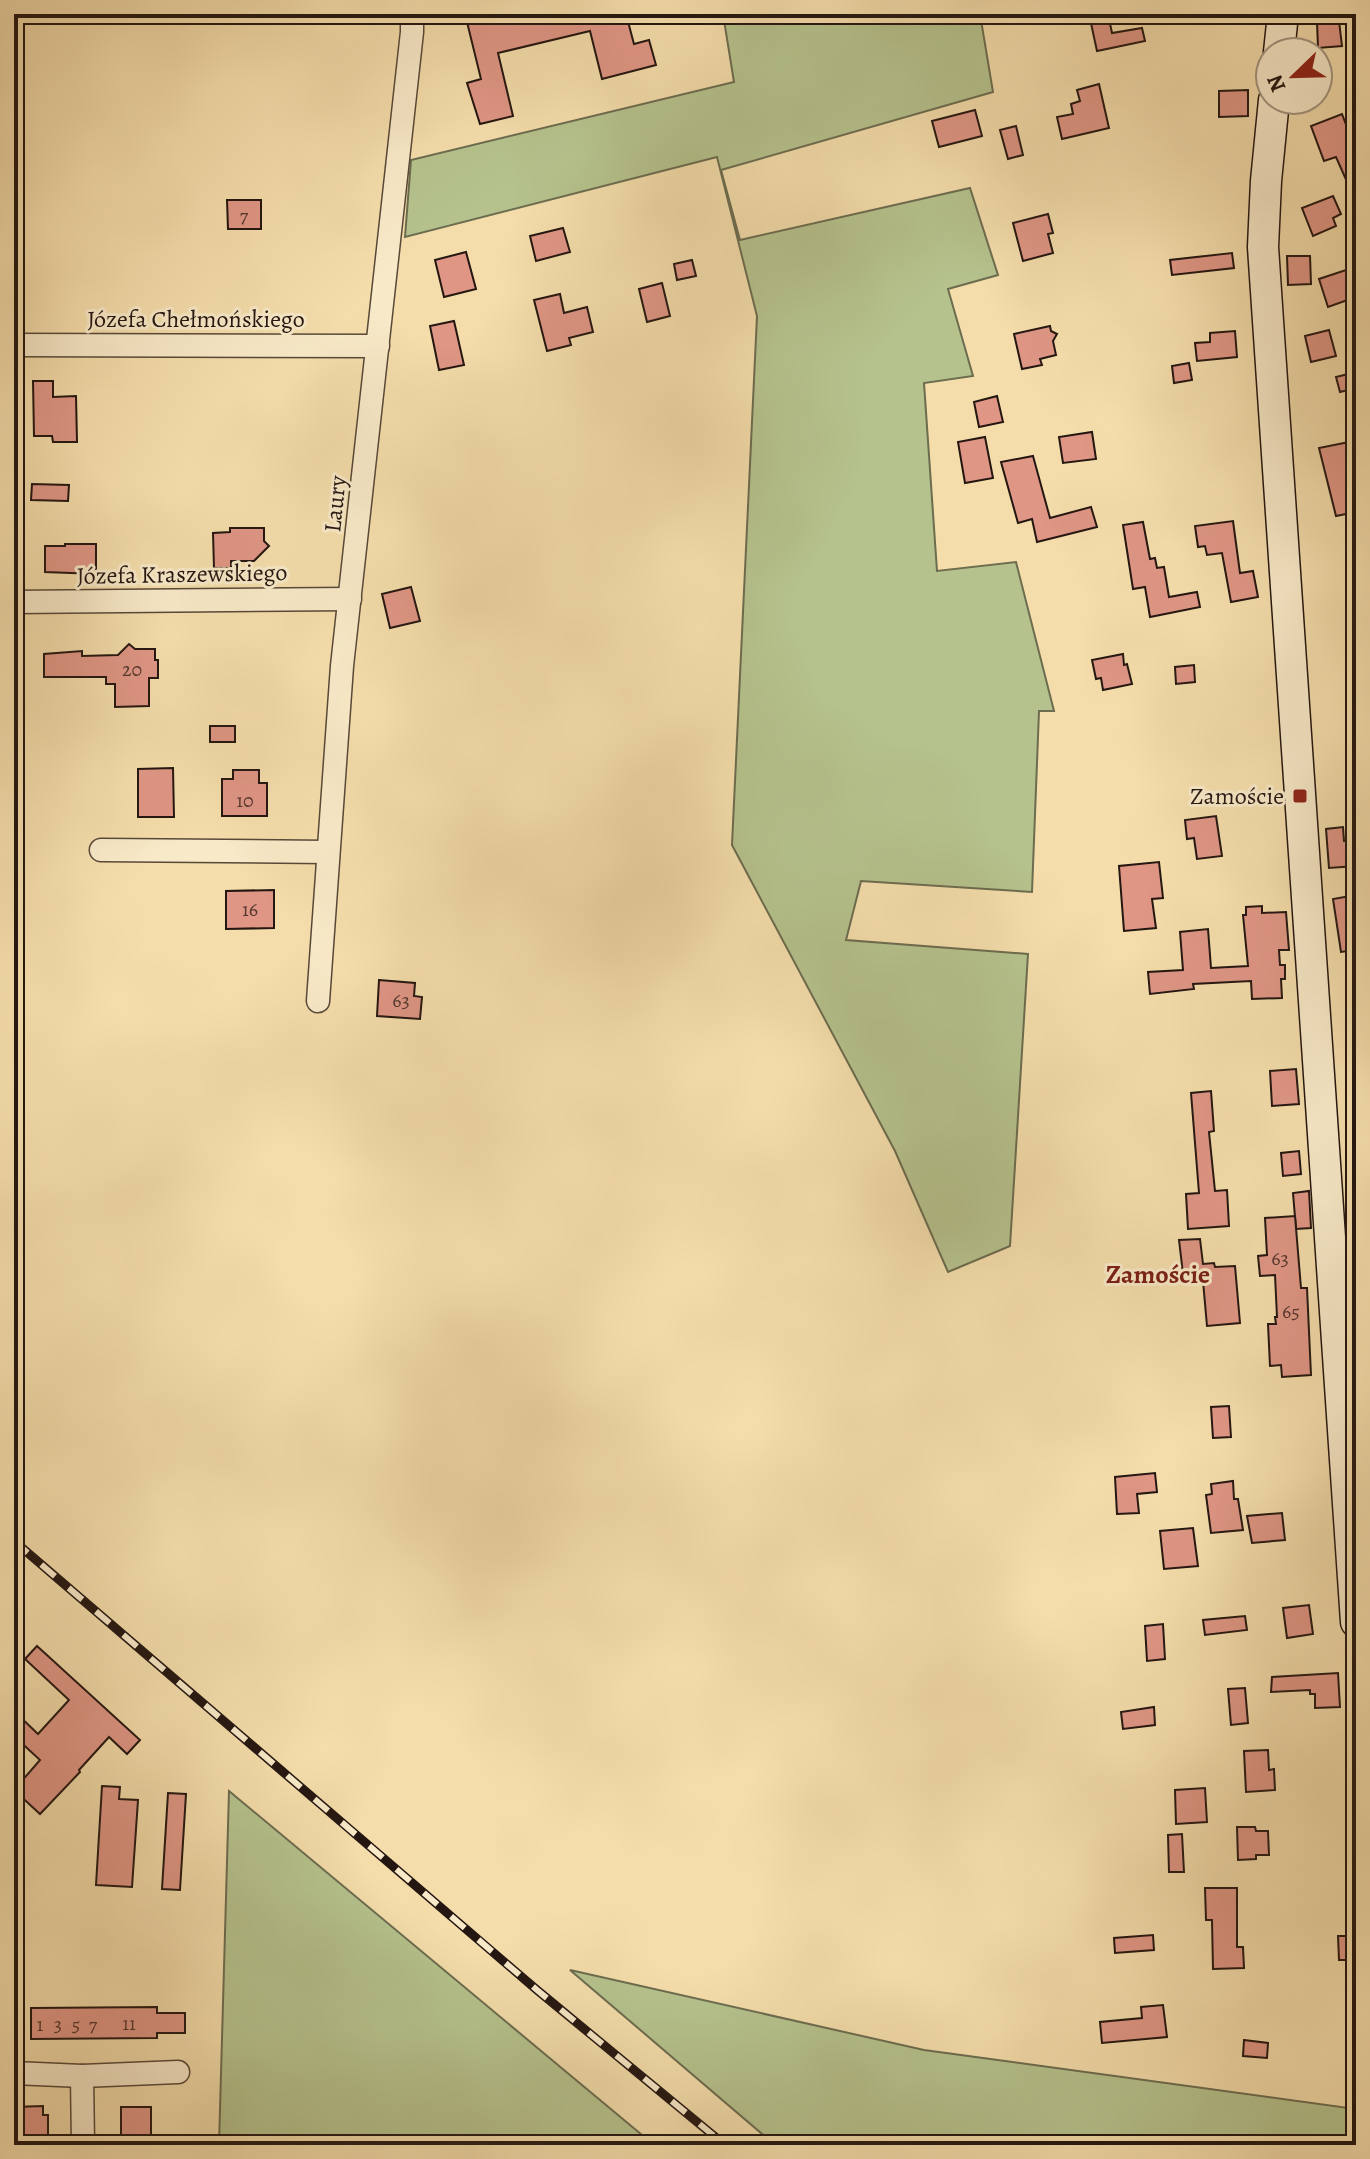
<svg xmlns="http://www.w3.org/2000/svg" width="1370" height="2159" viewBox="0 0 1370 2159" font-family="Alegreya,serif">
  <rect width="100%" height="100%" fill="#f4ddab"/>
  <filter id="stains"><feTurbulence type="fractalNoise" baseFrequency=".0025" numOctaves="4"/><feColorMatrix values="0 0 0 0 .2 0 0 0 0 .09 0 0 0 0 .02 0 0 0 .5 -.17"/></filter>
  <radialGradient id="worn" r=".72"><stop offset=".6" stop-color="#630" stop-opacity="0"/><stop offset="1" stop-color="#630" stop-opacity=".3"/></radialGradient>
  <g fill="#b5c28d" stroke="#6c6c4f" stroke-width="2">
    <polygon points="723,14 884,14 885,19 911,14 980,14 993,92 721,170 740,240 970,188 998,275 948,289 973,376 924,383 937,571 1016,562 1054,711 1039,711 1032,892 861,881 846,940 1028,954 1010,1246 948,1272 895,1151 732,845 757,316 717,157 405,237 411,160 734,82"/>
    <polygon points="229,1791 654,2145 219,2145"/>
    <polygon points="570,1970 924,2050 1356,2109 1356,2145 775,2145"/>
  </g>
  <g fill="#df9685" stroke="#241611" stroke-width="2">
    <polygon points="503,14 626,14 634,44 649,40 656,65 602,79 590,31 498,53 513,116 480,124 467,83 481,79 467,22"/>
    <polygon points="1089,14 1108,14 1112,33 1142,28 1145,41 1097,51"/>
    <polygon points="1339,21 1342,46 1318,48 1317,22"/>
    <polygon points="1099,84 1109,128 1062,139 1057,117 1073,114 1071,104 1080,101 1077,90"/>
    <polygon points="1248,90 1248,116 1219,117 1219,91"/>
    <polygon points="975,110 982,136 939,147 932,121"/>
    <polygon points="1342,114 1356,151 1356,202 1336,157 1324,161 1311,126"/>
    <polygon points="1016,126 1023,155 1008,159 1000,130"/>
    <polygon points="1333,196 1341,214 1333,218 1336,226 1313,236 1302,208"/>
    <polygon points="227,200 261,200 261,229 228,229"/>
    <polygon points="1048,214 1053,233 1048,234 1053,253 1023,261 1013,223"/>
    <polygon points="563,228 570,252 536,261 530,236"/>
    <polygon points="466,252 476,289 444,297 435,260"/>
    <polygon points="1232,253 1234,268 1172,275 1170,260"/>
    <polygon points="1287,256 1310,256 1311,284 1288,285"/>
    <polygon points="692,260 696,276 677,280 674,264"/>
    <polygon points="1349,269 1356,291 1356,297 1328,307 1319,279"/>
    <polygon points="662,283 670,316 647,322 639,289"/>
    <polygon points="560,294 564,313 587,307 593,332 569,338 571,345 547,351 534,300"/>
    <polygon points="454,321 464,365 439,370 430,326"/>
    <polygon points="1050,326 1051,331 1057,334 1053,341 1056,355 1040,359 1042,365 1022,369 1014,334"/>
    <polygon points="1329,330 1336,356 1311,362 1305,336"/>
    <polygon points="1235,331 1237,357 1197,361 1195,343 1210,342 1210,333"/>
    <polygon points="1189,363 1192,380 1174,383 1172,366"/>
    <polygon points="1356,372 1356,388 1340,392 1336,377"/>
    <polygon points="33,381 53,381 53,397 76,396 77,442 53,442 52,436 34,436"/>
    <polygon points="997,396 1003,422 979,427 974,402"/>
    <polygon points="1092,432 1096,459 1063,463 1059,437"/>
    <polygon points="985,437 993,478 965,483 958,442"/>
    <polygon points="1354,441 1356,462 1351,463 1356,490 1356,512 1336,516 1319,448"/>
    <polygon points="1033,456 1050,518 1091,507 1097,527 1037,542 1032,519 1018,523 1001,462"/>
    <polygon points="32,484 69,485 68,501 31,500"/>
    <polygon points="1233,521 1240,573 1253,571 1258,597 1231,602 1222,553 1207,555 1205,546 1198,547 1195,526"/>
    <polygon points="1143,522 1150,559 1155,558 1157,568 1164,567 1169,597 1197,592 1200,607 1150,617 1145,587 1133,589 1123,525"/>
    <polygon points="230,528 264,528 264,541 269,546 254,561 231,561 231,568 214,568 213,533 230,532"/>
    <polygon points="65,544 96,544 96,574 45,572 45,546 65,546"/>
    <polygon points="411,587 420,621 390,628 382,594"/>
    <polygon points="129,644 135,649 155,649 155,660 158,660 158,678 149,678 149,706 115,707 115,684 106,684 106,677 44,677 44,654 82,651 82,656 118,655"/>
    <polygon points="1123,654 1124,665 1127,664 1132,684 1103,690 1101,678 1096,679 1092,660"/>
    <polygon points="1194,665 1195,682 1176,684 1175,667"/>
    <rect x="210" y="726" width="25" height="16"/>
    <polygon points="173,768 174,817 138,817 138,769"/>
    <polygon points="233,770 259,770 259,783 267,783 267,816 222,816 222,779 233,779"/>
    <polygon points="1216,816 1222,856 1197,859 1194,838 1187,839 1185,820"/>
    <polygon points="1343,827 1344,841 1356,840 1356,866 1329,868 1326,829"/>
    <polygon points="1159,862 1163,898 1152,899 1156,928 1124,931 1119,866"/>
    <polygon points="274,890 274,928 226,929 226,891"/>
    <polygon points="1356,895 1356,933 1353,933 1356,950 1341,952 1333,899"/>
    <polygon points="1262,906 1262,913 1286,912 1289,950 1279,950 1280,965 1285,965 1285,979 1281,979 1282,998 1252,999 1251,981 1193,984 1194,989 1150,994 1148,972 1183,970 1180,932 1208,929 1211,968 1248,966 1243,915 1246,915 1246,907"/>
    <polygon points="379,980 415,983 414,996 422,997 420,1019 377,1016"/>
    <polygon points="1296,1069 1299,1104 1272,1106 1270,1071"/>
    <polygon points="1211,1091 1214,1131 1209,1132 1215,1191 1227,1190 1229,1226 1188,1229 1186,1194 1199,1193 1191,1093"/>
    <polygon points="1299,1151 1301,1174 1283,1176 1281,1153"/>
    <polygon points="1309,1191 1311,1228 1296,1229 1293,1193"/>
    <polygon points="1295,1216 1301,1288 1307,1288 1311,1375 1282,1377 1281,1365 1270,1366 1268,1324 1276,1324 1275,1317 1277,1317 1275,1275 1260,1276 1258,1256 1267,1255 1265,1218"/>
    <polygon points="1200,1239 1203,1264 1214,1263 1215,1267 1235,1266 1240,1323 1207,1326 1203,1281 1184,1282 1179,1240"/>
    <polygon points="1229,1406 1231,1437 1213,1438 1211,1407"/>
    <polygon points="1155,1473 1157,1492 1137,1494 1139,1513 1117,1514 1115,1477"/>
    <polygon points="1233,1481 1234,1499 1238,1499 1243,1530 1211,1533 1206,1495 1212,1494 1211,1484"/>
    <polygon points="1282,1513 1285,1540 1252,1543 1247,1516"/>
    <polygon points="1193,1528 1198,1566 1164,1569 1160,1531"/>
    <polygon points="1309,1605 1313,1634 1287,1638 1283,1608"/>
    <polygon points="1245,1616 1247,1630 1205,1635 1203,1620"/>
    <polygon points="1163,1624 1165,1659 1147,1661 1145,1626"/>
    <polygon points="37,1646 140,1740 127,1754 109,1737 79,1770 80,1772 40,1814 14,1790 40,1760 14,1736 14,1711 38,1734 69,1700 25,1659"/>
    <polygon points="1338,1673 1340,1707 1315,1708 1315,1694 1310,1694 1310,1690 1271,1692 1272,1677"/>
    <polygon points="1245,1688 1248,1723 1231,1725 1228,1689"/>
    <polygon points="1154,1707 1155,1725 1123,1729 1121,1712"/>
    <polygon points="1268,1750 1269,1770 1274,1769 1275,1790 1246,1792 1244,1751"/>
    <polygon points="102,1786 120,1787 119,1799 138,1800 132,1887 96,1885"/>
    <polygon points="1205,1788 1207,1822 1176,1824 1175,1790"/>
    <polygon points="168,1793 186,1794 180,1890 162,1889"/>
    <polygon points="1237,1827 1255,1827 1256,1831 1268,1831 1269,1855 1256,1855 1256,1859 1238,1860"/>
    <polygon points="1182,1834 1184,1872 1169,1872 1168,1835"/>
    <polygon points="1205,1888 1237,1888 1237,1947 1243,1947 1244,1968 1213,1969 1212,1920 1206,1920"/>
    <polygon points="1153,1935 1154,1950 1115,1953 1114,1938"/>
    <polygon points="1338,1936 1354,1936 1354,1960 1339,1960"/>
    <polygon points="1163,2005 1167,2037 1102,2043 1100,2022 1142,2018 1141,2007"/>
    <polygon points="157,2007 157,2013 185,2013 185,2033 157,2033 157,2038 31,2039 31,2008"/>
    <polygon points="1244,2040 1268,2043 1267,2058 1243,2056"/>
    <polygon points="43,2106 43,2115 48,2115 48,2145 20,2145 20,2138 15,2138 14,2107"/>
    <rect x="121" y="2107" width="30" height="38"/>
  </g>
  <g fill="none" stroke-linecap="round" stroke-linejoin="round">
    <defs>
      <g id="street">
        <polyline points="14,345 378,346"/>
        <polyline points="14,602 350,599"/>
        <polyline points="101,850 328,852"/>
        <polyline points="318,1001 342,666 412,32 412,14"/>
        <polyline points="14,2073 82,2076 178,2072"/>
        <polyline points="82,2076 83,2145"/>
      </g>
      <g id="secondary">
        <polyline points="1279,52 1283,14"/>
        <polyline points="1274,100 1266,181 1263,247 1356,1622"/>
      </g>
    </defs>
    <use href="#street" stroke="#584838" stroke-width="25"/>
    <use href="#secondary" stroke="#241611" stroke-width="33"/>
    <use href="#street" stroke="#f8e9c8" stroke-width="22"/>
    <use href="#secondary" stroke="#f8e9c8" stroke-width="30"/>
    <defs>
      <polyline id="rail" points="14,1541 537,1990 725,2145"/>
    </defs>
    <use href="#rail" stroke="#241611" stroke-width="9"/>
    <use href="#rail" stroke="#f8e9c8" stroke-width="6" stroke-dasharray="18" stroke-linecap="butt"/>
  </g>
  <rect fill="#8f2418" stroke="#f8e9c8" stroke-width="3" x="1292" y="788" width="16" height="16" rx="4"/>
  <g text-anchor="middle" stroke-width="6" stroke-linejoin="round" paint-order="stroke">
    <g font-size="20" fill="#53362e">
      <text x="244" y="222">7</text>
      <text x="132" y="676">20</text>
      <text x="245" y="807">10</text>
      <text x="250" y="916">16</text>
      <text x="401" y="1007">63</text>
      <text x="1280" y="1265">63</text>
      <text x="1291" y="1318">65</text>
      <text x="129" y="2030">11</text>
      <text x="40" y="2031">1</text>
      <text x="58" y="2031">3</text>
      <text x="76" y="2031">5</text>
      <text x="93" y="2031">7</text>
    </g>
    <g font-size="24" fill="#241611" stroke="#f8e9c8">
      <text x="196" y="327">Józefa Chełmońskiego</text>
      <text transform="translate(335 504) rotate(-84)" y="8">Laury</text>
      <text transform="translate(182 574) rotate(-1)" y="8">Józefa Kraszewskiego</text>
    </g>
    <g font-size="24" fill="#241611" stroke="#f8e9c8" text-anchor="end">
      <text x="1284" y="804">Zamoście</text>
    </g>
    <g font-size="26" font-weight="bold" fill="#7a1f14" stroke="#f8e9c8">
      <text x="1158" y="1283">Zamoście</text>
    </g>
  </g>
  <rect width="1370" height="2159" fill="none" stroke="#f4ddab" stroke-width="48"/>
  <rect x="16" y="16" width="1338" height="2127" fill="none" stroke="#241611" stroke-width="4"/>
  <rect x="24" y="24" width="1322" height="2111" fill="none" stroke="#241611" stroke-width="2"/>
  <g transform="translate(1294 76) rotate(247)"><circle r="38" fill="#f8e9c8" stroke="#a3957f" stroke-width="2"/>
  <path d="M0-6L14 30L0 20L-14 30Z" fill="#8f2418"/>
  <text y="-12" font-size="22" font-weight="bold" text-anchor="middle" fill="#241611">N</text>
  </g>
  <rect width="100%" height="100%" filter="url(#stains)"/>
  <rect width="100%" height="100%" fill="url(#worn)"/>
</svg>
